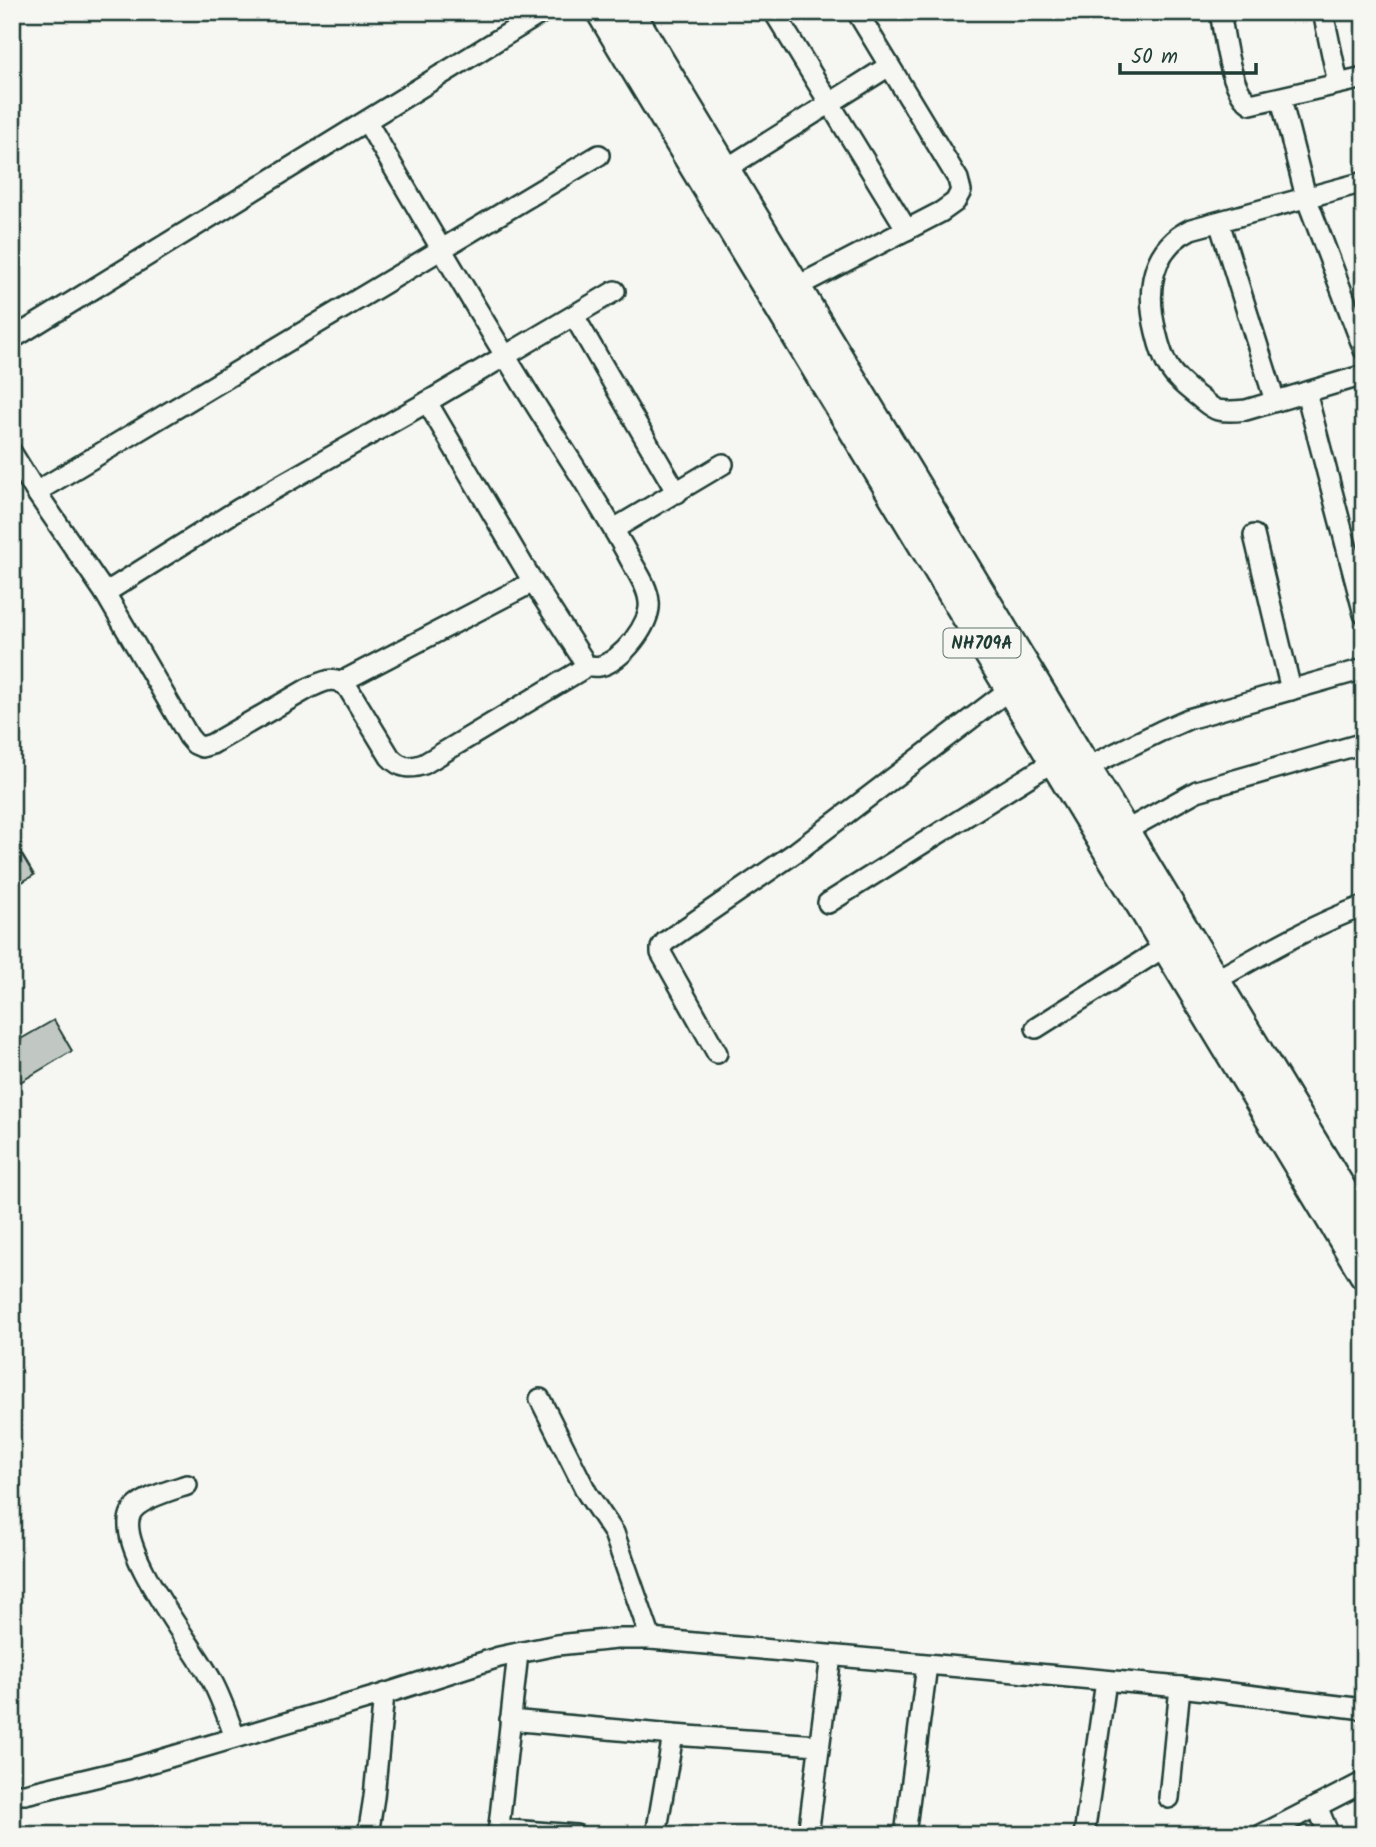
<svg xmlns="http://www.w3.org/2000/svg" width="1376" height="1847" viewBox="0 0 1376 1847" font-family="Kalam,sans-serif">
  <rect width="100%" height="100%" fill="#f6f6f2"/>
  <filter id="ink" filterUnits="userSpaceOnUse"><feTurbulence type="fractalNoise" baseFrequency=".0143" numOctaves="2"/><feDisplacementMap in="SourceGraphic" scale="14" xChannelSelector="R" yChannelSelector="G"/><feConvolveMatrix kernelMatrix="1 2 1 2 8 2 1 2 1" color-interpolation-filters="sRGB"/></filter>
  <g filter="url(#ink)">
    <g fill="#c1c8c3" stroke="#1f3d34" stroke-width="2">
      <polygon points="12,838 34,875 12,888"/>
      <polygon points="54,1020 72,1051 12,1087 12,1044"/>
    </g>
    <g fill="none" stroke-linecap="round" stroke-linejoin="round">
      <defs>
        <g id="minor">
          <polyline points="774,12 907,230"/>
          <path d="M1220,12c5,25 9,78 31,92l113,-26"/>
          <polyline points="1323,12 1338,83"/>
          <polyline points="1281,99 1306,197 1364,350"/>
          <path d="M367,122c59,101 117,202 180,301 28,45 58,89 83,136 7,13 18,28 19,43 3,21 -28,60 -49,64 -5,1 -11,0 -16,-1"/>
          <polyline points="724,170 889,66"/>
          <path d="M1364,182l-173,47c-41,20 -45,63 -35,103 3,13 6,25 13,36 7,11 17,19 27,27 7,5 14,13 22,15 10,2 18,1 28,0l118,-35"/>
          <polyline points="1219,222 1275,401"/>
          <polyline points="794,288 941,212 955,202 961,191 958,179 857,12"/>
          <polyline points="574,316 677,493"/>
          <polyline points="12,339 543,12"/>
          <polyline points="1306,392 1364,614"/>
          <path d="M12,453l24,39 69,101 84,144 6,7 7,3 10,-3 97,-56c16,-7 25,-13 39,0l42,69c10,11 20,12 34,7l157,-94 3,-5 -2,-7 -49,-76 -106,-180"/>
          <polyline points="36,492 599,155"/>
          <polyline points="614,529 723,464"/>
          <polyline points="1254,535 1291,690"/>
          <polyline points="105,593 239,509 427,402 615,291"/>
          <polyline points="341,682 533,582"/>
          <polyline points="1075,773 1161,731 1188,719 1364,669"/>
          <polyline points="1125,831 1197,791 1364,743"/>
          <polyline points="828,903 1054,761"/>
          <path d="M1216,980c48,-27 96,-55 148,-74"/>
          <polyline points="1036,1028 1166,946"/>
          <polyline points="717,1053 661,953 661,948 665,942 796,852 1010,689"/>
          <polyline points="540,1399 587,1493 614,1533 651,1639"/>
          <path d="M187,1485c-15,5 -49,14 -56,28 -17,35 65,136 82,170 9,17 15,36 22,54"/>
          <polyline points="510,1720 673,1735 818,1745"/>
          <polyline points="12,1794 25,1794 129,1769 384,1694 499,1657 557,1645 616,1639 651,1639 1180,1687 1364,1709"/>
          <polyline points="1169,1798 1180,1687"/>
          <polyline points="1317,1806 1329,1835"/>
          <polyline points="498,1829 576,1835"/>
          <polyline points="368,1835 374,1797 384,1694"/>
          <polyline points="498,1835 518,1653"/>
          <polyline points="656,1835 673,1735"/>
          <polyline points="808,1835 831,1656"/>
          <polyline points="905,1835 927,1665"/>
          <polyline points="1084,1835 1106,1681"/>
          <polyline points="1261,1835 1364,1782"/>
        </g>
        <g id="highway">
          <path d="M601,12c252,422 509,841 763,1262"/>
          <path d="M630,12c242,406 490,809 734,1214"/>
        </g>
      </defs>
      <use href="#minor" stroke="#1f3d34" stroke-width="24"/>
      <use href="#highway" stroke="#1f3d34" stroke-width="33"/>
      <use href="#minor" stroke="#f6f6f2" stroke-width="19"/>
      <use href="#highway" stroke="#f6f6f2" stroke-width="28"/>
    </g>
  </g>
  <g text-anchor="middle" stroke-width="6" stroke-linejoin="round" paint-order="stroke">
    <rect fill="#f6f6f2" stroke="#60746d" stroke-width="2" x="943.5" y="628.5" width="77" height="29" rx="5"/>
    <g font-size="18" font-weight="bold" fill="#1f3d34">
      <text x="982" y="649">NH709A</text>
    </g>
  </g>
  <rect width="1376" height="1847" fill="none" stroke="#f6f6f2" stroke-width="42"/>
  <rect x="21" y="21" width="1334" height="1805" fill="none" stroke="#1f3d34" stroke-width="2.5" filter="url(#ink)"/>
  <path d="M1120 63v10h136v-10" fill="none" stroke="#1f3d34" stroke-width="3.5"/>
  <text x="1131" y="63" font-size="21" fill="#1f3d34" stroke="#f6f6f2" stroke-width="5" paint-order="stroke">50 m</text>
</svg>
